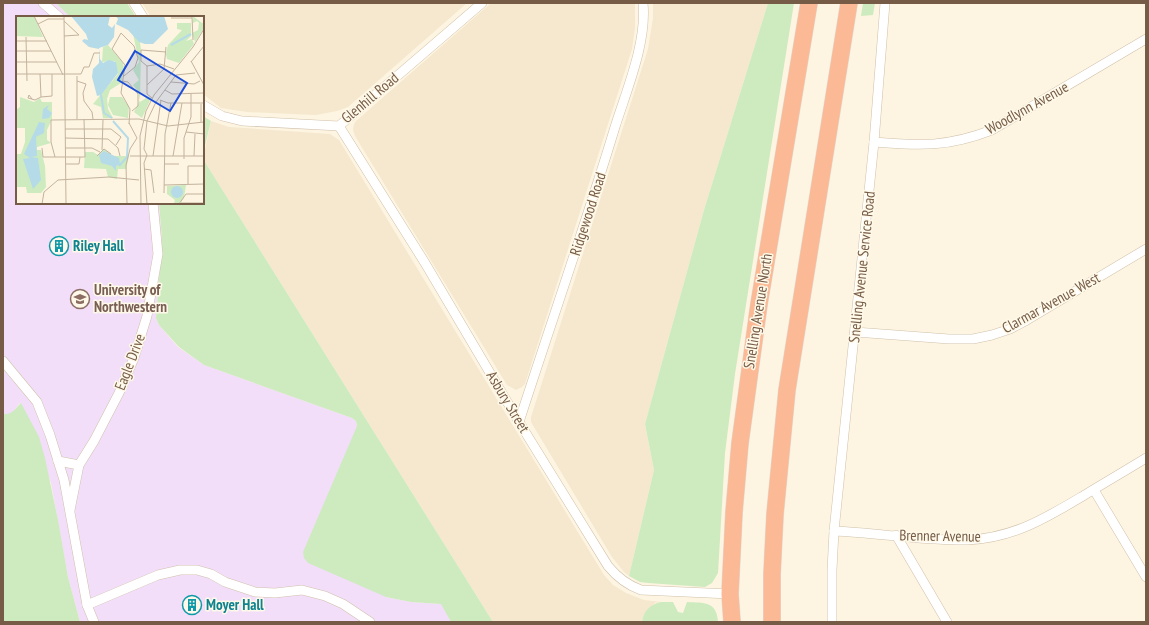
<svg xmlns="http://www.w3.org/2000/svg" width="1149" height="625" viewBox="0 0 1149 625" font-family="'PT Sans Narrow',sans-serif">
  <rect width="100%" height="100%" fill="#fdf5e1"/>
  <g fill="#f5e8cf">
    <polygon points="142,3 467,3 348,107 337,111 316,115 247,112 221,108 203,94 203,17 151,17"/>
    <polygon points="491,3 635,3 635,28 632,49 525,384 522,387 516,390 507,385 355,136 353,130 354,124 356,121"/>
    <polygon points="653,3 768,3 704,210 645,424 654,470 629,576 624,572 612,557 531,422 531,417 648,49 653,18"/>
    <polygon points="211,121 229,127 330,134 339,140 604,575 613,585 626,593 644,600 661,602 655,603 643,616 642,622 493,622 203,159"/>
  </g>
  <polygon fill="#f2def9" points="3,3 56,3 70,17 17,17 17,203 159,203 162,239 156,318 159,325 178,347 204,365 352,418 356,421 386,597 411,602 442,604 451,622 80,622 68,577 51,483 20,403 13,412 8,415 3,414"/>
  <g fill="#cdebbf">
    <polygon points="56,3 127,3 136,17 70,17"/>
    <polygon points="768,3 794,3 735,374 725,453 718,573 712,583 705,587 648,583 640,582 629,576 654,470 645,424 704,210"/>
    <polygon points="863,3 875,3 873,15 861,16"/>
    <polygon points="203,116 211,121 203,154"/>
    <polygon points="203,159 493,622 451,622 441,604 411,602 386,597 308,563 304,558 303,552 357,426 356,421 352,418 204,365 179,347 159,325 156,318 162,239 159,203 203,203"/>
    <path d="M21,403l18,34 6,21 13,62 10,57 12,45h-77v-208c9,1 12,-5 18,-11z"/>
    <path d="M661,602h12l5,10 5,1 4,-11c17,1 30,-1 31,20h-76c1,-11 9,-18 19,-20z"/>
  </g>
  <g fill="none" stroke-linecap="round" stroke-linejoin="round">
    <defs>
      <g id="street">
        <polyline points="43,3 59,17"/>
        <polyline points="134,3 143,17"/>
        <polyline points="203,105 222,116 242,121 339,126 482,3"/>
        <path d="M339,126l86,137 94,159 89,144c9,11 19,19 33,24l89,4"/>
        <path d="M874,142c47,4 74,5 118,-12l154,-91"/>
        <polyline points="855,332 949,339 973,339 992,335 1010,329 1027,320 1146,249"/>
        <polyline points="3,361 37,402 50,435 64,480 87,605 94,622"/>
        <path d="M519,422c32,-99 66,-196 96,-295 12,-38 32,-85 28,-124"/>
        <polyline points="58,461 79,465"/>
        <polyline points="1094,490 1146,577"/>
        <polyline points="70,510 79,465 94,441 119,393 134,358 147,316 158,254 153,203"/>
        <path d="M834,531c45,2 90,10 134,9 45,-2 78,-22 115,-44 21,-13 42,-25 63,-38"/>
        <polyline points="896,535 947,622"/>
        <polyline points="87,605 158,575 180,570 197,570 211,574 225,582 255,592 275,593 302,590 325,596 343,604 370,622"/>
        <polyline points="832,622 832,570 834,531 874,142 885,3"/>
      </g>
      <g id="highway">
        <polyline points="732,622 730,594 734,512 740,443 759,304 809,3"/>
        <polyline points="772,622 772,574 775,514 787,390 849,3"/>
      </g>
    </defs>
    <use href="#street" stroke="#d1c0ab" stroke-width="10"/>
    <use href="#highway" stroke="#e1dbd7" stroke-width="18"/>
    <use href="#street" stroke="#fff" stroke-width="9"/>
    <use href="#highway" stroke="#fbba95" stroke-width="17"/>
  </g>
  <defs>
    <symbol id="building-ring" viewBox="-11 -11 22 22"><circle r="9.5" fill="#fff9e9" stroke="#0f9aa8" stroke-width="1.5"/><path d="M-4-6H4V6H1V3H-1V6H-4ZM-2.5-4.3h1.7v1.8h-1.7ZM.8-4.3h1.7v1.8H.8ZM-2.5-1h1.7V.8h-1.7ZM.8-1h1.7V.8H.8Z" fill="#0f9aa8"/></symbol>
    <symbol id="university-ring" viewBox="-11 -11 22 22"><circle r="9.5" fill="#fff9e9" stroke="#8d6e63" stroke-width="1.5"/><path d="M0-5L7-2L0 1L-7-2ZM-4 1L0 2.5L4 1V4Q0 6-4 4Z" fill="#8d6e63"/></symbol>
  </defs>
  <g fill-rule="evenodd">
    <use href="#building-ring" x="48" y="235" width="22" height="22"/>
    <use href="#university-ring" x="69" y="288" width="22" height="22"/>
    <use href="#building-ring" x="181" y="594" width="22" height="22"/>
  </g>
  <g text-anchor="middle" stroke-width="3" stroke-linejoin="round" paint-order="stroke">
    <g font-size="15" fill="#765c47" stroke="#fff9e9">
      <text transform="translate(370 98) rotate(-40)" y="5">Glenhill Road</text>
      <text transform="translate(1027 108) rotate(-29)" y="5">Woodlynn Avenue</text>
      <text transform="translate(588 214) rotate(-72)" y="5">Ridgewood Road</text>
      <text transform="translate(862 267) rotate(-84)" y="5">Snelling Avenue Service Road</text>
      <text transform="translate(1051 303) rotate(-29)" y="5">Clarmar Avenue West</text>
      <text transform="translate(758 311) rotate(-81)" y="5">Snelling Avenue North</text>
      <text transform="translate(130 362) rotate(-69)" y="5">Eagle Drive</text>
      <text transform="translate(508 402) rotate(59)" y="5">Asbury Street</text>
      <text transform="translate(940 536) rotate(1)" y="5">Brenner Avenue</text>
    </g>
    <g font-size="15" font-weight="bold" fill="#0d838f" stroke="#fff9e9" text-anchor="start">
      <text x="73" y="251">Riley Hall</text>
      <text x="206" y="610">Moyer Hall</text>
    </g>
    <g font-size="15" font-weight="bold" fill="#785e54" stroke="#fff9e9" text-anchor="start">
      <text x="94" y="295">University of<tspan x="94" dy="17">Northwestern</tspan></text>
    </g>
  </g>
  <g transform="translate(16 16)">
    <rect width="188" height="188" fill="#fdf5e1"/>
    <path d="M0,0h18l9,21 -27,-1zM177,0l9,7 2,-1v6l-9,14 -3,-9 6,-3 1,-7 -2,-2 -4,2zM161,7h14v13l-5,5 6,-2 2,5 -15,19 -12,-4 -1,-5 2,-9 14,-15 -5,-1zM117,18l7,8 1,8 -1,52 8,-5 3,1 -9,20 -8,-6 6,-12 -2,-9 -5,-6 6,-5 -6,-10 6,-8zM92,29l15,18 1,6 -3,14 -11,7 -3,9 1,10 5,9h-10l-2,-11 -8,-3 25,-30 -3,-13 -13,1 1,-15zM4,81l14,5 6,-4 2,4h10v17l-5,11v10l4,3 -14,4v3h4l4,16 1,21 -5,6h-14l-1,-6h-10v-33h5l4,-12v-14h-9v-18l4,-3zM94,81h12l7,10 -1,11 -15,-3 -5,-10zM88,133l9,7h16l-3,13h-8l-1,10 -9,-2 -2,-8 -22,-1 1,-16h8l5,3zM170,169l-2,13 -5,6 -5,-1 1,-3 -8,-6v-8z" fill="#cdebbf"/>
    <path d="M55,0h39l-2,9 4,3 3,-4 -1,13 -6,8 -9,3 1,11 3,4 6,-3 7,2 2,11 -17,22 -4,1 -5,-19 1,-8 6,-6v-14l-10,-2 -7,-6 2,-2 4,1 -2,-6zM100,0h48l4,13 -15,15h-8l-6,-2 -11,-12 -12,-6 2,-5zM33,89l-2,4 5,4 -3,5 -7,1 1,-10zM23,106l6,1 -1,10 -8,4 1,19 -6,1 7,1 3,22 -8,9 -10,-30 7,-1 -6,-4zM88,135l15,7 1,6 -4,2v5l-4,-5 -11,-3 -2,-8zM155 176a6 6 0 1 1 12 0a6 6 0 1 1-12 0Z" fill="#b5dbe8"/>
    <path fill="none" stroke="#b5dbe8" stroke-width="2" d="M155,29l20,-11M85,79l3,18 8,5M97,105l15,17 -1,19 -8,9"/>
    <path fill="none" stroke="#c3b39e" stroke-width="1" d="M18,0l29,59M48,0l2,188M176,0l1,24M155,2h21M48,5l15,14 -15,1M22,8l10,-5h16M10,21l1,44M0,25h31M0,35h35M150,36l-25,-2v11l6,5 13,-2 14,5M175,45l13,24M0,46h41M175,46l13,-16M131,50v28l5,4M0,58h65l3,-7h5l5,-14h6M24,58l1,23M61,60v43M108,60l11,-9 3,-9 -4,-12 -13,-13 -9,16 13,16 -4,28 9,16 -1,15M61,65l9,3 -3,9 1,8 8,11 1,7M106,65l6,1 10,12v12l-6,5M155,66l23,2 6,-3M131,69l17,-16 2,-22M149,74l7,4 32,-1M25,81l11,-1v-22M16,83l-3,-4 -1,3 7,2 6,-3M144,84l8,3h36M0,90v-31M185,106v-18M49,113h46l10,8 -5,8M170,116l18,2M49,122l43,1 10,9 2,8M26,132l1,9h42l-1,-38M49,132h27l8,4M86,134l1,-30M81,140l7,-7 7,5M114,140h74M137,140l8,-56M157,140l9,-53M178,140l1,-22M39,141l-4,-15v-22l88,-1 29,7 36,-4M168,143v-21l7,-21v-23M50,148h13l1,-7M148,148h15M128,153l7,1 3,23M172,168v-18h16M148,169l40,-1M148,177l1,-59 6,-31M165,187h23M26,188l2,-12 14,-12 51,-3 30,3M111,188l-1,-39 4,-16 7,-11 -8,-15M125,188l-1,-68 6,-25 8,-16 39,-48 11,-18M131,188l-3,-41 3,-8 -3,-6 3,-28 9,-19 20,-27 19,-2M163,188l7,-10h18"/>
    <path fill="#1d4ed8" fill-opacity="0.15" stroke="#1d4ed8" stroke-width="2" d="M119,35l52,32 -17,28 -52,-31z"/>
    <rect width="188" height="188" fill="none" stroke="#765c47" stroke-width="2"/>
  </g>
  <rect width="1149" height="625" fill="none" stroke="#765c47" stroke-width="8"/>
</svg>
